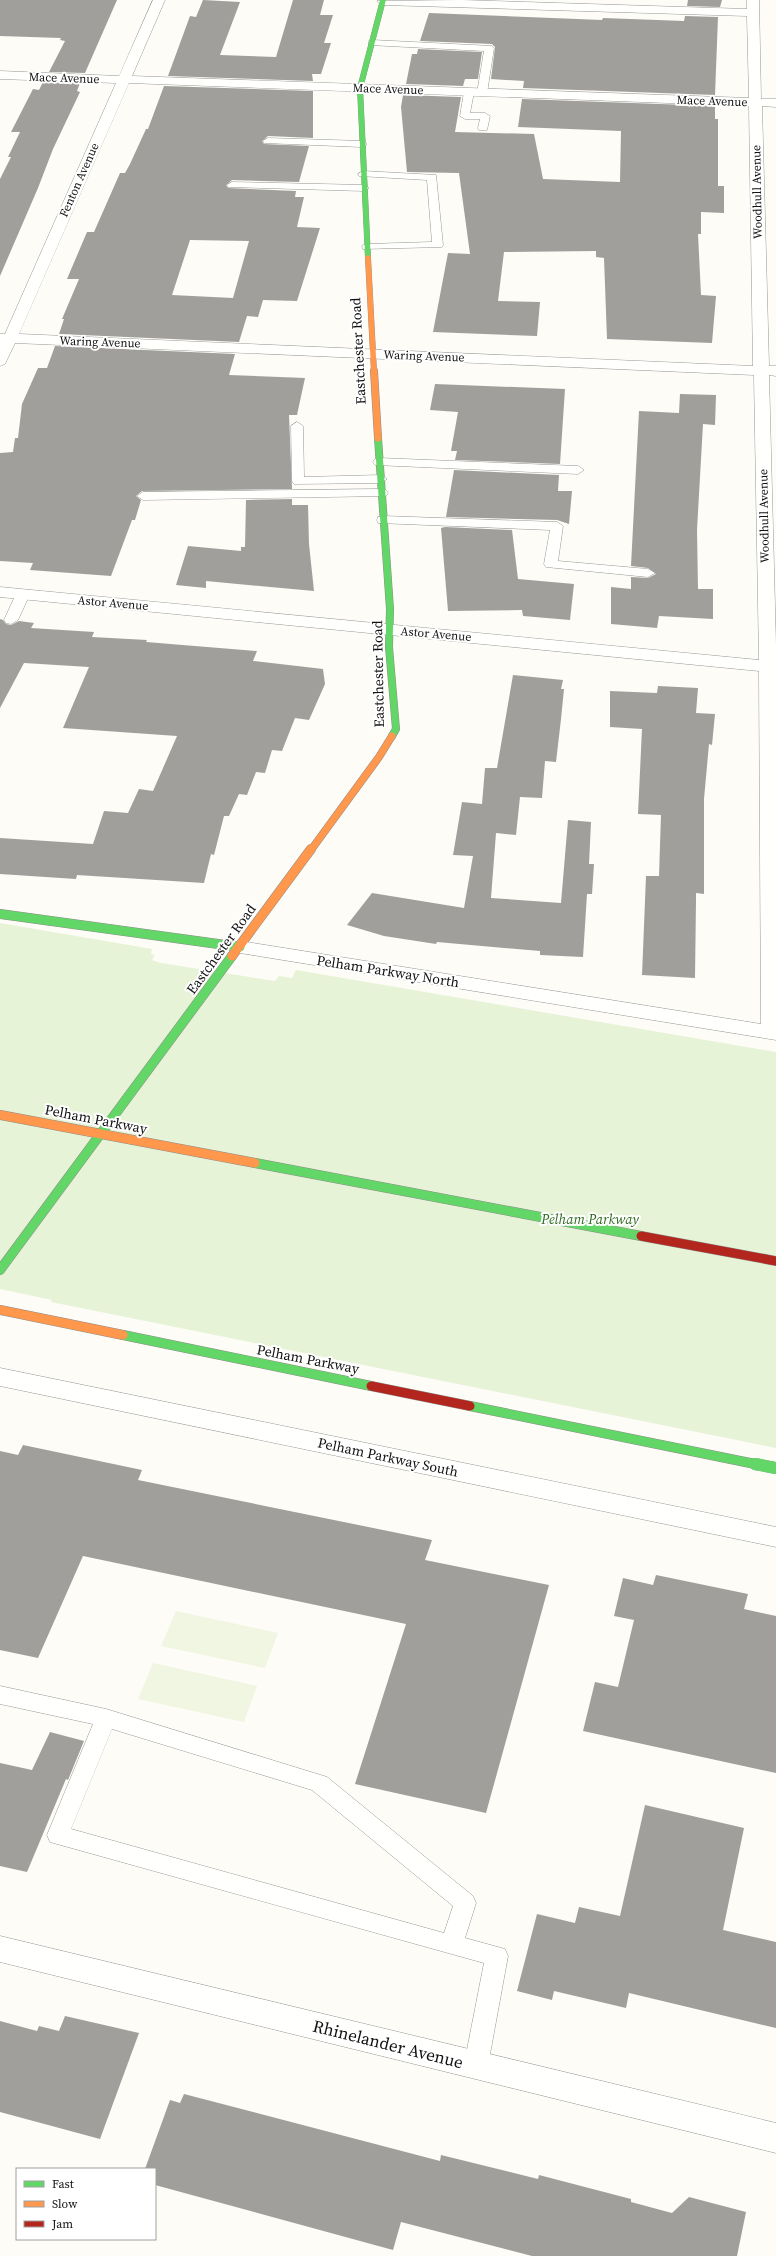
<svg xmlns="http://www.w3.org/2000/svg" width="776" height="2256" viewBox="0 0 776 2256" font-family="'Source Serif 4',serif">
  <rect width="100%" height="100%" fill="#fdfcf7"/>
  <polygon fill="#e7f3d7" points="0,923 152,949 151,954 155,955 152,960 161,963 275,981 279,976 292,978 296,970 776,1052 776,1448 51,1302 52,1300 0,1289"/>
  <g fill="#f0f6e1">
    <polygon points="176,1611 278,1633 265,1668 161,1646"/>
    <polygon points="153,1663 257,1686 244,1722 138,1699"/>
  </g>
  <g fill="#a19f9c" fill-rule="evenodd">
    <polygon points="0,0 117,0 85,73 49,72 65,41 60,40 61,38 0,36"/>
    <polygon points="203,0 240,2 220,55 276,57 293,0 324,0 320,15 333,15 324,43 331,43 321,74 312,74 313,81 168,76 190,16 196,17"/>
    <polygon points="688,0 722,0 720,7 687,6"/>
    <polygon points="429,13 602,20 603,18 684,21 685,16 718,17 715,95 523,88 524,81 491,79 495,47 492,44 420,41"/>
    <polygon points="418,49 482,52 478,79 465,79 463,86 406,84 412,54 417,54"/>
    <polygon points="43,82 80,83 77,91 80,92 53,149 38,188 0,276 0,179 11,157 8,157 20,132 11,132 33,89 39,90"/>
    <path d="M164,86l149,5v47l-45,-2 -6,5 2,3 45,2 -10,36 -67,-2 -6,5 2,3 68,3 -1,6h9l-7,30 23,1 -23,73 -34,-1 -5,17 -11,-1 -8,26 -180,-8 5,-15h-2l17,-40h-12l20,-47h7l26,-59h5l5,-9 16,-35h2zM190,240l59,1 -16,57 -61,-3z"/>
    <polygon points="403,95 461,97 455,132 534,134 543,179 620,182 621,131 518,127 522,99 715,106 715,119 718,119 718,186 724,186 724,213 701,212 701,234 698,234 701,295 716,296 712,343 607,339 604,258 596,257 596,251 504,252 498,301 540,302 537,336 433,332 448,253 470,254 459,173 407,172 401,107"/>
    <polygon points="55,346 235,354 229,375 305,378 297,415 289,415 292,489 142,491 136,496 141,500 135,520 132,520 111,576 30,570 33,563 0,561 0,453 13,452 15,438 18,438 22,404 38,368 47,368"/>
    <polygon points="435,384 565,389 560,464 455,460 457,451 451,451 458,412 430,410"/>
    <polygon points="680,394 716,395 715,425 703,424 697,530 698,589 713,589 713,619 659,616 657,628 611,624 611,587 631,589 631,577 648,578 656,574 648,568 631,566 639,411 679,413"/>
    <polygon points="454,470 559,475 558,491 572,491 569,524 557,520 446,517"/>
    <polygon points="292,499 292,505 308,505 309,544 314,591 206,581 206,588 176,585 188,546 241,551 241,547 245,547 246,500"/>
    <polygon points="445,527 512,530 518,579 574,584 570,620 523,616 522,610 448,611 441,528"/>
    <polygon points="0,619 3,620 6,624 11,625 19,621 34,623 31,628 94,632 92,637 147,640 146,642 257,651 253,661 323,669 325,684 309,720 295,718 282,751 272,750 265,773 256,772 247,795 239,794 229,816 224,816 214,855 211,854 204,883 77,875 76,879 0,874 0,838 93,844 104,811 128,813 139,789 153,791 177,736 63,728 89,667 24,663 0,708"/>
    <polygon points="513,675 563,680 561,689 564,689 561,719 556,762 545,761 542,798 520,797 516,835 496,833 491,898 561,903 568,820 591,822 589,864 594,864 592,894 587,894 583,957 540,955 540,951 437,942 436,944 384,936 347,925 372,893 464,908 473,856 453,855 462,802 482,804 485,768 497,768"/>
    <polygon points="658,686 698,688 696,713 715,714 712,745 709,744 704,799 704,894 696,893 696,900 695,978 642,975 646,876 659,876 661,815 638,814 642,729 610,727 610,691 657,693"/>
    <polygon points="23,1445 142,1470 138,1480 432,1540 425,1560 549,1585 486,1813 355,1784 406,1624 83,1556 38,1658 0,1650 0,1451 18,1455"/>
    <polygon points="656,1575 748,1594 744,1609 776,1616 776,1773 583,1731 595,1682 618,1687 634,1620 614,1616 623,1578 653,1585"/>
    <polygon points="50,1732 84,1741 68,1780 66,1779 27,1872 0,1866 0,1763 32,1770"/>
    <polygon points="645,1805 744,1828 723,1930 776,1942 776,2028 629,1993 626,2008 554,1991 552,2000 517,1991 537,1914 575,1923 579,1907 620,1916"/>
    <polygon points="65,2016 139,2033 100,2139 0,2112 0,2021 37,2031 39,2026 59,2031"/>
    <polygon points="184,2094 440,2161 441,2155 538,2179 539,2175 631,2199 631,2202 672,2213 689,2197 746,2212 737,2256 532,2256 401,2222 393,2250 155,2185 155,2169 145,2169 170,2100 180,2103"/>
  </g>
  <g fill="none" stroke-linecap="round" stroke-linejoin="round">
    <defs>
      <g id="lane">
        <polygon points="372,40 492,46 494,48 487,93 482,96 477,93 484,51 369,45 369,41"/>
        <polygon points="469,89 474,92 470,113 485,113 490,116 487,130 479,130 478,128 480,119 465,119 460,116 464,92"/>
        <polygon points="268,138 362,141 367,144 362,147 264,143 263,141"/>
        <polygon points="363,171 436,175 443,245 442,247 363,249 362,247 363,245 367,244 432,242 427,180 359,176 358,174"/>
        <polygon points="232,182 364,185 369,188 364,191 228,187 227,185"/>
        <polygon points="297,422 303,426 304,477 381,475 387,479 381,483 294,484 292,481 291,426"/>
        <polygon points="379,458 578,466 584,470 578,474 375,465 373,462 375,459"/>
        <polygon points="382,489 386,490 388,493 386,496 143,500 137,496 143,492"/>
        <polygon points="383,516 557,522 563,526 558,561 648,569 655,573 648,577 546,567 544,564 550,530 378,523 377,520 378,517"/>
        <polygon points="23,590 30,594 18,620 11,624 6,623 4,620 16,594"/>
        <path d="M0,1686l106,23 221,68 146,119 3,7 -11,35 40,11 3,7 -20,109 -4,8 -8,3 -8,-3 -4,-8 20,-102 -434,-121 -3,-7 46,-111 -93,-20zM112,1729l200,61 141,116 -9,27 -373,-104z"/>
      </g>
      <g id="street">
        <path d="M153,0h12l-33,76 617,22 -2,-82 -364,-11 -6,-4 84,-1 286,9v-9h12l2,99h15v8l-14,-1 7,260h7v10l-7,-1 7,271v394l-536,-87 -7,-2 -3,-4 3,-4 7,-2 521,83 -2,-353 -759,-74v-10l759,73 -5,-285 -739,-32 -10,21 -5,2v-32h5l111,-251 -116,-4v-8l119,5zM129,83l620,23 4,260 -734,-32z"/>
        <polygon points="0,1368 776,1527 776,1547 0,1386"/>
        <polygon points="0,1936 776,2123 776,2153 0,1962"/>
      </g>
      <polyline id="fast-far3" points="368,258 360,88 383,0"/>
      <polyline id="fast-far2" points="378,438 390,609 389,647 396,729 392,736"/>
      <g id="fast-far1">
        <polyline points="0,914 240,947"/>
        <polyline points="255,1163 641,1236"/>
        <polyline points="0,1270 232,956"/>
        <polyline points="123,1335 371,1386"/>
        <polyline points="470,1406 760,1465"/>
      </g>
      <polyline id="fast" points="755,1464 776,1468"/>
      <polyline id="slow-far2" points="368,258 374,372"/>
      <g id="slow-far1">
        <polyline points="374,371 378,438"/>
        <polyline points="311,850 379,757 392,736"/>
      </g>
      <g id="slow">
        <polyline points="232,956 311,849"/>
        <polyline points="0,1115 255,1163"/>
        <polyline points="0,1310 123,1335"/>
      </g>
      <g id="jam">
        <polyline points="641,1236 776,1261"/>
        <polyline points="371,1386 470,1406"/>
      </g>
    </defs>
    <use href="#lane" stroke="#979795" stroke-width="1"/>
    <use href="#street" stroke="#979795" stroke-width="1"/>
    <use href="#fast-far3" stroke="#8e8d8b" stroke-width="6"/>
    <use href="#fast-far2" stroke="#8e8d8b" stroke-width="8"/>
    <use href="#fast-far1" stroke="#8e8d8b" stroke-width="10"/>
    <use href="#fast" stroke="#8e8d8b" stroke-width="12"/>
    <use href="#slow-far2" stroke="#8e8d8b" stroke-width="6"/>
    <use href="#slow-far1" stroke="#8e8d8b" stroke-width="8"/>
    <use href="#slow" stroke="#8e8d8b" stroke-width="10"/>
    <use href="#jam" stroke="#8e8d8b" stroke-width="10"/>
    <use href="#lane" fill="#fffffe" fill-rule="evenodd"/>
    <use href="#street" fill="#fffffe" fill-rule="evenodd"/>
    <use href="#fast-far3" stroke="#63d668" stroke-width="5.5"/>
    <use href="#fast-far2" stroke="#63d668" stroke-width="7"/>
    <use href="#fast-far1" stroke="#63d668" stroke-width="9"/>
    <use href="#fast" stroke="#63d668" stroke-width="12"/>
    <use href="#slow-far2" stroke="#ff974d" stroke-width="5.5"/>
    <use href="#slow-far1" stroke="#ff974d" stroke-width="7"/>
    <use href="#slow" stroke="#ff974d" stroke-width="9"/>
    <use href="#jam" stroke="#b3261e" stroke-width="9"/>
  </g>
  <g text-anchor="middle" stroke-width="4" stroke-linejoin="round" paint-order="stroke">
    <g font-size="12" fill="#111" stroke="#fff">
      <text transform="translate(64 78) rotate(2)" y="4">Mace Avenue</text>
      <text transform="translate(388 89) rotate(2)" y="4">Mace Avenue</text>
      <text transform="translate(712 101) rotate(2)" y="4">Mace Avenue</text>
      <text transform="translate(79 180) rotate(-66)" y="4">Fenton Avenue</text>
      <text transform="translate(757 192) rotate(-91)" y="4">Woodhull Avenue</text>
      <text transform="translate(100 342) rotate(2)" y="4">Waring Avenue</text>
      <text transform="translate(424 356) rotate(2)" y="4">Waring Avenue</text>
      <text transform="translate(764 516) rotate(-91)" y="4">Woodhull Avenue</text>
      <text transform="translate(113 603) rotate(5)" y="4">Astor Avenue</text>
      <text transform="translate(436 634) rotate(5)" y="4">Astor Avenue</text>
    </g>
    <g font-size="14" fill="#111" stroke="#fff">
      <text transform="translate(358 351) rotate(-93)" y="5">Eastchester Road</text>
      <text transform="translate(378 674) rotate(-91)" y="5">Eastchester Road</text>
      <text transform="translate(221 949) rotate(-54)" y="5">Eastchester Road</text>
      <text transform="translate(388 971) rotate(9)" y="5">Pelham Parkway North</text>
      <text transform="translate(96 1119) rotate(11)" y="5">Pelham Parkway</text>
      <text transform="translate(308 1359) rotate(11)" y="5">Pelham Parkway</text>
      <text transform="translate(388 1457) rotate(12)" y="5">Pelham Parkway South</text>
    </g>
    <g font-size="14" font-style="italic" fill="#2f6b1f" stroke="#fff">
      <text x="590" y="1224">Pelham Parkway</text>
    </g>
    <g font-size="17" fill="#111" stroke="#fff">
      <text transform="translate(388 2044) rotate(14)" y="6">Rhinelander Avenue</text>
    </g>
  </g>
  <rect x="16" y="2168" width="140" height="72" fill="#ffffff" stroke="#a0a0a0"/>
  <rect x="24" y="2181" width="20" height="6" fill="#63d668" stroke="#a0a0a0"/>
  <text x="52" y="2188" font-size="12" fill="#111111">Fast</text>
  <rect x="24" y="2201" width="20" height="6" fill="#ff974d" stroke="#a0a0a0"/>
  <text x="52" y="2208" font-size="12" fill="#111111">Slow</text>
  <rect x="24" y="2221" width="20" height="6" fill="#b3261e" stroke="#a0a0a0"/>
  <text x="52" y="2228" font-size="12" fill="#111111">Jam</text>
</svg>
